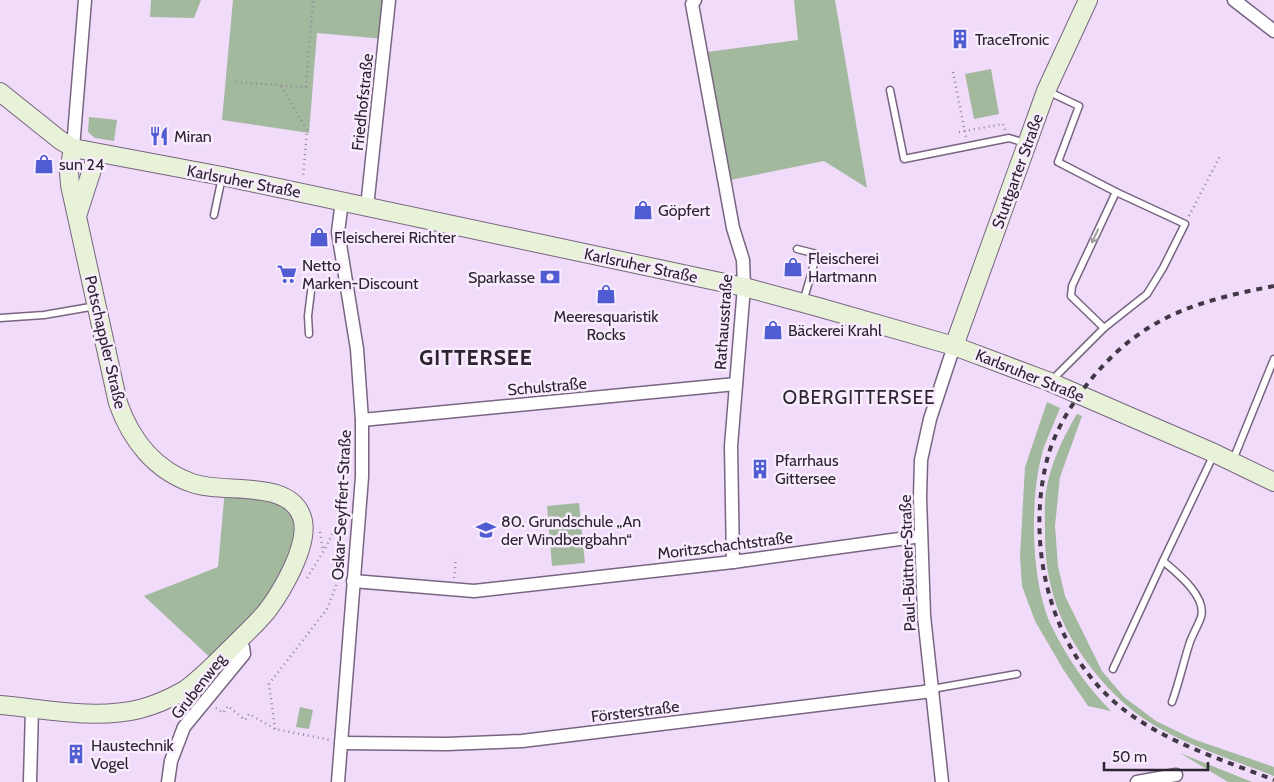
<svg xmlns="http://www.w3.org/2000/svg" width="1274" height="782" viewBox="0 0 1274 782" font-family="Cabin,sans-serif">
  <rect width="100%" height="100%" fill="#f0dbfa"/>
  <g fill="#a2b99d">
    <polygon points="151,0 201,0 194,18 150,17"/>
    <polygon points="233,0 389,0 385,39 317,33 309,133 222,120"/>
    <polygon points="794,0 835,0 867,188 824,161 730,180 707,52 798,40"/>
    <polygon points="991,69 999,114 974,119 965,74"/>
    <polygon points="89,117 117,120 114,141 95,138 88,132"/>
    <path d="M1047,402l13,6c-5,13 -11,26 -16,39 -15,47 -14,135 8,180 15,31 35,60 59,84l-23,-5 -25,-37 -28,-48 -13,-35 -2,-30 5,-89z"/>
    <path d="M1077,414l5,2 -22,61 -5,49 3,40 7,30 37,75 22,26 32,24 37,18 81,28v9c-43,-17 -102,-35 -138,-63 -38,-29 -75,-79 -85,-127 -5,-19 -6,-37 -6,-57 0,-12 -1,-26 1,-38 5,-28 16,-52 31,-77z"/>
    <polygon points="225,489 251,489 300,514 287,577 216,663 144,596 218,567"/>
    <polygon points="579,503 585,563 552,566 547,506"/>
    <polygon points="300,707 313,710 309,729 296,727"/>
    <polygon points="1180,753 1252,782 1228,782"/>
  </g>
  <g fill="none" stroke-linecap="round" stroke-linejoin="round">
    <defs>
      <g id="lane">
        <polyline points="890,90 904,159 1009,138 1025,143"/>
        <polyline points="1047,91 1079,106 1058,162 1116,192 1185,224 1163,268 1147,294 1104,328 1052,380"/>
        <polyline points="214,215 222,177"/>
        <polyline points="797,249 817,254 803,302"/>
        <polyline points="0,318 44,315 96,306"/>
        <polyline points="1104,328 1071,296 1072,286 1116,192"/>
        <polyline points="309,334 308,316 312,283"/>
        <polyline points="1233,460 1274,359"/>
        <polyline points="1113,669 1163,561"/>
        <polyline points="932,689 1017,674"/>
        <path d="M1172,702c7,-19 11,-38 17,-57 3,-10 9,-19 12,-28 6,-21 -25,-45 -38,-56l51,-107"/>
      </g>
      <g id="street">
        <polyline points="695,0 692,4 733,228 743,260 744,287 731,446 733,562"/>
        <polyline points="1234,0 1274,31"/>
        <polyline points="73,148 85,0"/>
        <polyline points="367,207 389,0"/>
        <polyline points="362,420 736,384"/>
        <polyline points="353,581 474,591 733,562 921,536"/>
        <polyline points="341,743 447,744 522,741 932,691"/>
        <polyline points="30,782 32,708"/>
        <polyline points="168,782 171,761 184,727 244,654 243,647 237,642"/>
        <polyline points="338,782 362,477 362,420 357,349 338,232 342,201"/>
        <polyline points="942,782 924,616 920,498 921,460 930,419 954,346"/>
        <polyline points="1137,782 1176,775"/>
      </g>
      <g id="secondary">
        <polyline points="0,92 60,140 73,148 222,176 744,287 818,307 954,346 1050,382 1214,453 1274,482"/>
        <polyline points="78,213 97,154"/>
        <polyline points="954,346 1046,91 1088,0"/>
        <path d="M0,705c45,4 95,15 140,4 15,-4 31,-11 45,-19 18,-13 34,-30 50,-46 11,-11 22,-21 32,-33 15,-20 41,-64 36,-90 -10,-44 -79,-26 -111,-38 -37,-13 -61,-43 -74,-80l-48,-218 -1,-13 4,-24"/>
      </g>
    </defs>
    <use href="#lane" stroke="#786580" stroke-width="9"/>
    <use href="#street" stroke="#786580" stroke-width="15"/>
    <use href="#secondary" stroke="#786580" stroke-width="20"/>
    <g stroke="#94869b" stroke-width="2.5" stroke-dasharray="1 4" stroke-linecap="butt">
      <polyline points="953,72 966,137"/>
      <polyline points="236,82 306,87 313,0"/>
      <polyline points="281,86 307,130 303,177"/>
      <polyline points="959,132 1003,124 1005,130"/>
      <polyline points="1189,216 1221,154"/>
      <polyline points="320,532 323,551"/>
      <polyline points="307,578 323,552 346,509"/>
      <polyline points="454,578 456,558"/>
      <polyline points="216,708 223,713 228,706 245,720 249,714 275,729 330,740"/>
      <polyline points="275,729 269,684 327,609 339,578"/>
    </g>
    <use href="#lane" stroke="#fff" stroke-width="6"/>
    <use href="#street" stroke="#fff" stroke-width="12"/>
    <use href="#secondary" stroke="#e7f2d8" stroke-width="18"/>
    <path stroke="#403845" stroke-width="4" stroke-dasharray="6 6" stroke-linecap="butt" d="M1274,286c-51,10 -101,21 -143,54 -34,26 -71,74 -83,116 -23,85 0,191 70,249 45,37 103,54 156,75"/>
  </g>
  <defs><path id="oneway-shaft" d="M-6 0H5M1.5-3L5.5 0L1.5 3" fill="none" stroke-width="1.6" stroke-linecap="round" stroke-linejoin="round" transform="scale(1.25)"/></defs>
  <use stroke="#a09da2" href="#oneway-shaft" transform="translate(1095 236) rotate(115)"/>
  <defs>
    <symbol id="building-bare" viewBox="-9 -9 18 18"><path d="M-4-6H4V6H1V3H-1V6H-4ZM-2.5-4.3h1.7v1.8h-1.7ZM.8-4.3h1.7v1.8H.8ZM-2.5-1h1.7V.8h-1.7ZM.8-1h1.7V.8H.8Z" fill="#505cd2" stroke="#f8ecfe" stroke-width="2.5" paint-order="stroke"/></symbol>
    <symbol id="restaurant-bare" viewBox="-9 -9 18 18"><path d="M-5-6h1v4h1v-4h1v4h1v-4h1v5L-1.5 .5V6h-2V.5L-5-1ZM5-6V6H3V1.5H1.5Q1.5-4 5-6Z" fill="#505cd2" stroke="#f8ecfe" stroke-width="2.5" paint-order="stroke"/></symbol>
    <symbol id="shop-bare" viewBox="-9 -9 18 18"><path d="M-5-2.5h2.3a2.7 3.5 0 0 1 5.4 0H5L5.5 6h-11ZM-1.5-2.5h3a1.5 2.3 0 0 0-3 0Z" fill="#505cd2" stroke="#f8ecfe" stroke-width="2.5" paint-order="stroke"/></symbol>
    <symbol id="supermarket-bare" viewBox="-9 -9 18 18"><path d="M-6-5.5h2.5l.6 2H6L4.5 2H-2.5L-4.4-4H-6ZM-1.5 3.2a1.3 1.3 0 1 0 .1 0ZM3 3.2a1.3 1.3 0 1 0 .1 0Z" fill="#505cd2" stroke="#f8ecfe" stroke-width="2.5" paint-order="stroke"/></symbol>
    <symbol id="bank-bare" viewBox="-9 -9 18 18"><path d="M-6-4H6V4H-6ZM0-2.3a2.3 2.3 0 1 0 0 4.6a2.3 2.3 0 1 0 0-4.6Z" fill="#505cd2" stroke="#f8ecfe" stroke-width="2.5" paint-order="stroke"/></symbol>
    <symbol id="school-bare" viewBox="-9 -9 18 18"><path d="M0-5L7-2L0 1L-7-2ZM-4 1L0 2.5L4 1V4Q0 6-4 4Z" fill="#505cd2" stroke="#f8ecfe" stroke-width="2.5" paint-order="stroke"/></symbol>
  </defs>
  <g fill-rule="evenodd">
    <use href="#building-bare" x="946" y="25" width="28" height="28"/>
    <use href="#restaurant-bare" x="145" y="122" width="28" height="28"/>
    <use href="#shop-bare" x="30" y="150" width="28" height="28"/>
    <use href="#shop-bare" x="629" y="196" width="28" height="28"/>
    <use href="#shop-bare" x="305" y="223" width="28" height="28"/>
    <use href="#shop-bare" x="779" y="253" width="28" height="28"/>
    <use href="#supermarket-bare" x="273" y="260" width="28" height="28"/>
    <use href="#bank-bare" x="536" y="263" width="28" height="28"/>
    <use href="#shop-bare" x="592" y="280" width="28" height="28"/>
    <use href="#shop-bare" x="759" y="316" width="28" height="28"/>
    <use href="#building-bare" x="746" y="455" width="28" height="28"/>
    <use href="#school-bare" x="472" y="516" width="28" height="28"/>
    <use href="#building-bare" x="62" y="740" width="28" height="28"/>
  </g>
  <g text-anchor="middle" stroke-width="5" stroke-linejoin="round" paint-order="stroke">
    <g font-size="16" fill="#2c2530" stroke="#f8ecfe" text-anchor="start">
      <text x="975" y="45">TraceTronic</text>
      <text x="174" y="142">Miran</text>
      <text x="59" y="170">sun 24</text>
      <text x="658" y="216">Göpfert</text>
      <text x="334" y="243">Fleischerei Richter</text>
      <text x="808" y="264">Fleischerei<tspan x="808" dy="18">Hartmann</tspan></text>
      <text x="302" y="271">Netto<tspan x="302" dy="18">Marken-Discount</tspan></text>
      <text x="535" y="283" text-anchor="end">Sparkasse</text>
      <text x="606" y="322" text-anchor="middle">Meeresquaristik<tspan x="606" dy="18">Rocks</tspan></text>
      <text x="788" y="336">Bäckerei Krahl</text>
      <text x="775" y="466">Pfarrhaus<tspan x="775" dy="18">Gittersee</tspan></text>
      <text x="501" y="527">80. Grundschule „An<tspan x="501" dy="18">der Windbergbahn“</tspan></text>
      <text x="91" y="751">Haustechnik<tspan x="91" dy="18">Vogel</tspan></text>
    </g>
    <g font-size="16" fill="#2c2530" stroke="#f8ecfe">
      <text transform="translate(362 102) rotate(-84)" y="6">Friedhofstraße</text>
      <text transform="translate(1017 171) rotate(-70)" y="6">Stuttgarter Straße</text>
      <text transform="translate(244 181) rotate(11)" y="6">Karlsruher Straße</text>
      <text transform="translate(641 265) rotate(12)" y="6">Karlsruher Straße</text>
      <text transform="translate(723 322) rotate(-86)" y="6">Rathausstraße</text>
      <text transform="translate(106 342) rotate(77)" y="6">Potschappler Straße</text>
      <text transform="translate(1030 375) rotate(22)" y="6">Karlsruher Straße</text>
      <text transform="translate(547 386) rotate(-5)" y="6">Schulstraße</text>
      <text transform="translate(341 505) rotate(-87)" y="6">Oskar-Seyffert-Straße</text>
      <text transform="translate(725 545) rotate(-7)" y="6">Moritzschachtstraße</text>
      <text transform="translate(907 563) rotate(-92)" y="6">Paul-Büttner-Straße</text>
      <text transform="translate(198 686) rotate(-52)" y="6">Grubenweg</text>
      <text transform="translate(635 711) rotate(-7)" y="6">Försterstraße</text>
    </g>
    <g font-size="19" letter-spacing="1" fill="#2c2530" stroke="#f8ecfe">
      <text x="859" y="404">OBERGITTERSEE</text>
    </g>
    <g font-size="21" font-weight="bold" letter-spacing="1" fill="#2c2530" stroke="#f8ecfe">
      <text x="476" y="365">GITTERSEE</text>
    </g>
  </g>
  <path d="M1104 762v8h104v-8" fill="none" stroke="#2c2530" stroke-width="2.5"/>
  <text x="1112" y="762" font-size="15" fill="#2c2530" stroke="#f8ecfe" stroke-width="4" paint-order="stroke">50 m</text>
</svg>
